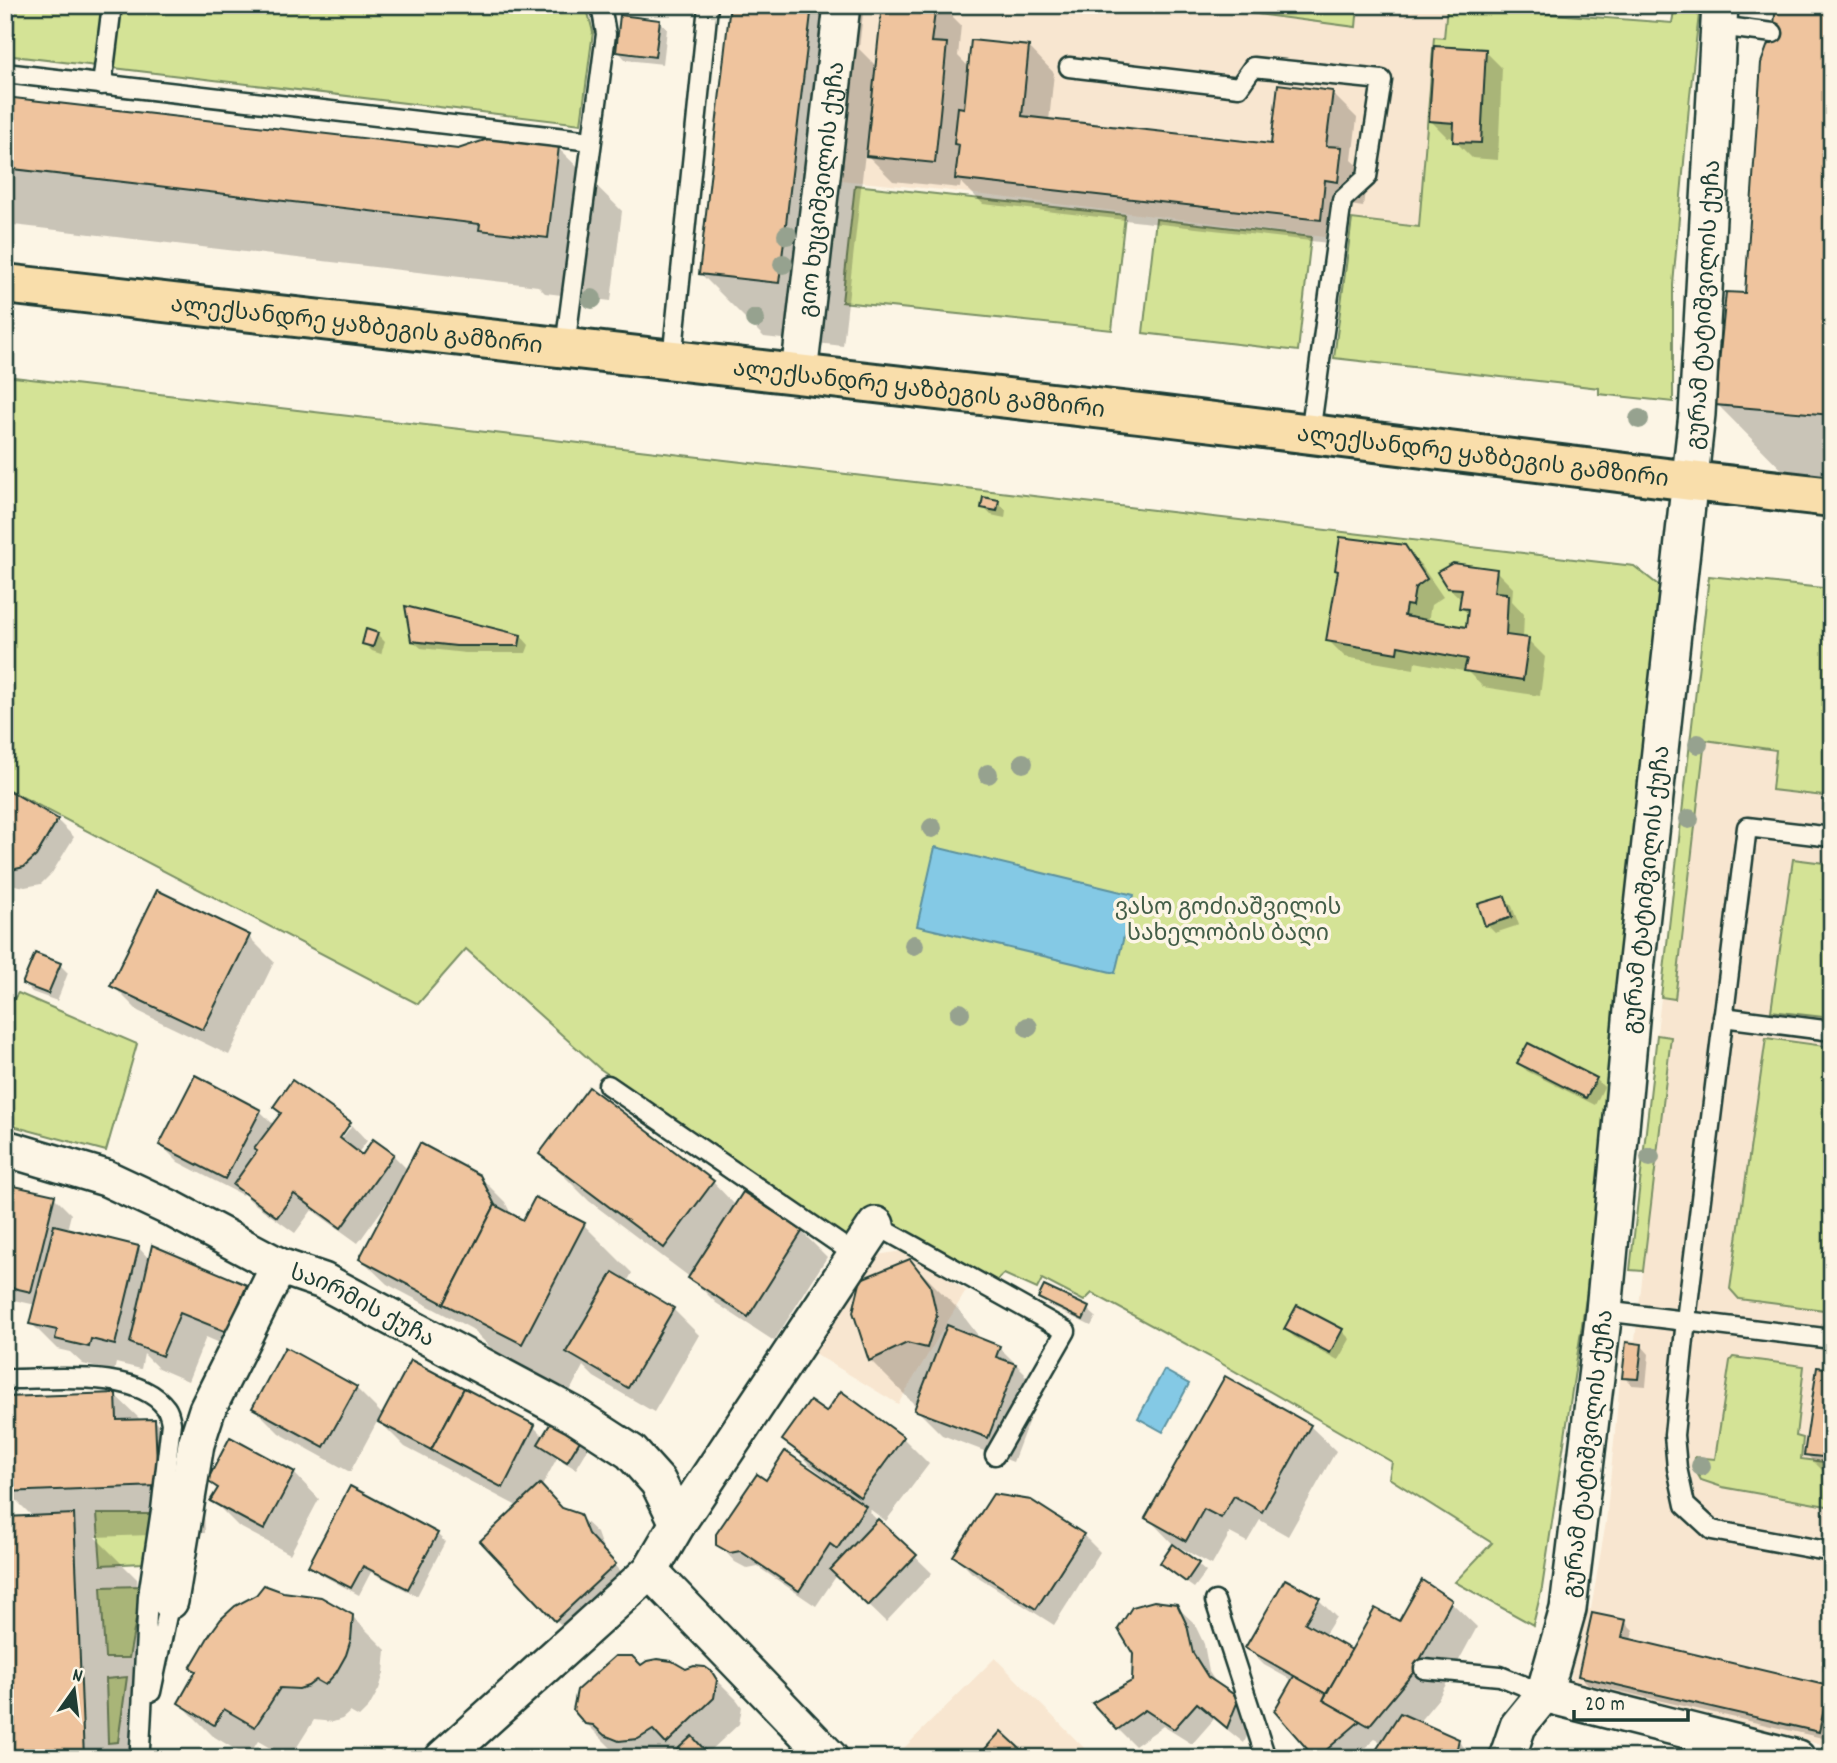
<svg xmlns="http://www.w3.org/2000/svg" width="1837" height="1763" viewBox="0 0 1837 1763" font-family="Dekko,'Noto Sans Georgian',sans-serif">
  <rect width="100%" height="100%" fill="#fcf5e5"/>
  <filter id="ink" filterUnits="userSpaceOnUse"><feTurbulence type="fractalNoise" baseFrequency=".0143" numOctaves="2"/><feDisplacementMap in="SourceGraphic" scale="14" xChannelSelector="R" yChannelSelector="G"/><feConvolveMatrix kernelMatrix="1 2 1 2 8 2 1 2 1" color-interpolation-filters="sRGB"/></filter>
  <g filter="url(#ink)">
    <g fill="#f8e6d0">
      <polygon points="860,5 1447,5 1444,38 1434,38 1419,228 1352,220 1349,240 943,190 840,180"/>
      <polygon points="1709,576 1832,589 1832,1747 1570,1688 1579,1608 1591,1609 1606,1522 1624,1340 1635,1340 1643,1272 1630,1270"/>
      <polygon points="908,1250 966,1291 898,1404 809,1350 871,1256"/>
      <polygon points="995,1658 1094,1758 894,1758"/>
    </g>
    <g fill="#d4e396" stroke="#7a9065" stroke-width="2">
      <polygon points="5,5 586,5 593,32 581,124 5,55"/>
      <polygon points="1188,5 1358,5 1356,27"/>
      <polygon points="1675,5 1700,5 1690,95 1673,285 1673,402 1599,394 1599,388 1334,358 1352,219 1419,227 1434,37 1444,38 1447,6 1672,23"/>
      <polygon points="855,185 1125,215 1112,330 842,302"/>
      <polygon points="1156,219 1311,237 1298,351 1143,333"/>
      <polygon points="5,376 1634,566 1662,588 1603,1186 1542,1588 1533,1625 1455,1582 1492,1543 1389,1478 1392,1462 1212,1358 1092,1293 1084,1301 1042,1279 1037,1289 1004,1274 992,1285 868,1214 849,1242 599,1068 466,949 418,1004 5,788"/>
      <polygon points="1709,576 1832,589 1832,797 1772,790 1776,750 1705,740 1675,999 1661,997"/>
      <polygon points="1793,859 1832,864 1832,1018 1771,1011"/>
      <polygon points="18,993 137,1044 106,1151 5,1124 5,1006 8,1007"/>
      <polygon points="1657,1035 1671,1037 1643,1271 1630,1270"/>
      <polygon points="1766,1038 1832,1047 1832,1164 1827,1210 1832,1211 1832,1311 1739,1299 1730,1289"/>
      <polygon points="1733,1357 1804,1366 1796,1436 1803,1438 1801,1459 1832,1463 1832,1507 1722,1487 1701,1480 1694,1468 1695,1457 1715,1459 1730,1361"/>
      <polygon points="97,1514 151,1514 143,1563 101,1565"/>
      <polygon points="142,1586 129,1658 105,1658 101,1587"/>
      <polygon points="127,1677 118,1742 108,1743 106,1679"/>
    </g>
    <g fill="#84c9e5" stroke="#5c919e" stroke-width="2">
      <polygon points="935,847 1134,895 1115,973 917,926"/>
      <polygon points="1164,1370 1189,1384 1163,1432 1138,1418"/>
    </g>
    <g fill="#0003">
      <polygon points="732,5 864,5 859,49 877,67 884,5 941,5 961,25 958,56 970,68 1029,47 1054,73 1049,121 1273,146 1332,93 1357,118 1352,160 1367,174 1363,207 1350,205 1346,245 983,204 961,182 960,188 893,181 865,153 843,346 764,337 701,274"/>
      <polygon points="1832,5 1832,492 1802,490 1717,404 1747,295 1774,46"/>
      <polygon points="659,21 667,29 663,64 626,60 618,51"/>
      <polygon points="1485,51 1502,68 1498,160 1472,158 1455,141 1455,138 1447,137 1430,120"/>
      <polygon points="5,99 458,151 558,148 622,211 611,301 545,293 538,286 5,224"/>
      <polygon points="998,502 1006,510 1005,518 991,515 983,507"/>
      <polygon points="1404,547 1421,565 1443,597 1431,605 1428,622 1467,629 1469,615 1461,607 1462,600 1448,587 1496,571 1513,588 1512,601 1524,614 1523,639 1528,640 1545,657 1540,696 1483,687 1468,672 1415,662 1414,669 1345,657 1328,640"/>
      <polygon points="377,634 385,642 381,654 372,651 364,643"/>
      <polygon points="521,636 529,645 526,653 465,653 421,648 412,640"/>
      <polygon points="5,790 57,820 74,837 52,873 41,884 25,887 5,883"/>
      <polygon points="1504,898 1512,906 1519,925 1495,933 1487,925"/>
      <polygon points="249,937 274,962 229,1055 138,1011 112,985"/>
      <polygon points="60,965 68,973 57,1001 32,992 24,983"/>
      <polygon points="1519,1063 1596,1079 1604,1087 1595,1105 1527,1071"/>
      <polygon points="293,1082 350,1124 348,1124 333,1144 336,1146 352,1125 367,1141 357,1154 362,1157 393,1155 408,1170 479,1176 505,1202 512,1216 523,1222 535,1200 584,1225 632,1273 627,1282 673,1309 699,1335 654,1412 594,1377 583,1366 570,1391 494,1351 472,1329 387,1284 361,1259 391,1201 389,1200 358,1243 312,1210 295,1233 252,1202 243,1193 242,1195 178,1162 161,1145 260,1111 274,1125 282,1113"/>
      <polygon points="589,1089 713,1182 736,1206 802,1232 827,1257 774,1341 716,1303 691,1278 589,1201 541,1153"/>
      <polygon points="5,1185 54,1197 71,1214 67,1230 139,1248 150,1260 246,1286 271,1312 252,1357 206,1337 188,1381 158,1368 144,1354 141,1369 116,1363 114,1372 83,1364 70,1352 57,1349 31,1323 36,1305 5,1298"/>
      <polygon points="910,1261 958,1309 977,1334 978,1339 999,1347 1025,1373 1024,1375 1040,1391 1013,1462 942,1435 916,1409 917,1407 870,1360"/>
      <polygon points="1040,1297 1087,1309 1096,1317 1091,1326 1048,1305"/>
      <polygon points="1286,1329 1342,1331 1350,1339 1338,1360 1294,1337"/>
      <polygon points="1641,1345 1649,1354 1646,1386 1632,1385 1624,1377"/>
      <polygon points="412,1362 534,1427 544,1437 555,1418 591,1444 576,1469 557,1458 541,1488 563,1510 579,1516 597,1533 604,1553 631,1582 573,1636 556,1620 519,1507 405,1447 378,1420 350,1472 279,1433 254,1408 356,1388 383,1415"/>
      <polygon points="1832,1370 1832,1472 1823,1471 1806,1454"/>
      <polygon points="841,1393 903,1438 929,1464 886,1521 871,1510 869,1512 932,1573 886,1622 837,1575 816,1606 758,1567 748,1569 735,1562 718,1544 766,1483 829,1483 831,1481 810,1465 784,1439 826,1415"/>
      <polygon points="115,1395 142,1421 155,1421 202,1468 205,1533 95,1537 137,1579 144,1758 5,1758 33,1517 7,1491"/>
      <polygon points="1310,1426 1336,1451 1288,1536 1260,1520 1247,1542 1230,1533 1212,1565 1172,1543 1147,1517"/>
      <polygon points="294,1473 319,1499 290,1554 238,1526 213,1501 218,1491 209,1481"/>
      <polygon points="1030,1501 1083,1535 1100,1552 1054,1625 972,1573 955,1556"/>
      <polygon points="437,1534 445,1542 417,1596 371,1572 359,1595 318,1573 310,1565"/>
      <polygon points="1174,1547 1198,1565 1206,1572 1194,1588 1170,1571 1162,1563"/>
      <polygon points="1422,1583 1451,1602 1477,1627 1438,1699 1418,1723 1458,1741 1475,1758 1373,1758 1383,1743 1375,1739 1353,1758 1317,1758 1276,1711 1293,1681 1264,1665 1247,1648 1319,1600 1336,1617 1324,1636 1352,1652 1399,1624"/>
      <polygon points="1176,1606 1194,1623 1204,1644 1209,1672 1218,1686 1238,1699 1255,1717 1244,1743 1214,1719 1192,1744 1163,1726 1135,1746 1118,1729 1133,1682"/>
      <polygon points="352,1616 386,1650 384,1673 379,1689 369,1707 359,1717 350,1712 342,1719 333,1722 314,1720 290,1758 287,1758 258,1741 248,1757 213,1736 180,1703 197,1673 192,1668"/>
      <polygon points="1625,1622 1633,1630 1631,1641 1828,1687 1832,1691 1832,1717 1827,1739 1588,1684 1580,1676"/>
      <polygon points="641,1667 711,1674 737,1700 742,1707 739,1724 707,1754 711,1758 629,1758 620,1750 612,1749 586,1723"/>
    </g>
    <g fill="#efc49e" stroke="#1f3d34" stroke-width="2">
      <polygon points="730,5 812,5 779,283 699,274"/>
      <polygon points="882,5 936,5 931,42 947,43 935,163 866,156"/>
      <polygon points="1776,5 1832,5 1832,415 1715,405 1726,292 1745,293 1761,63 1768,44 1772,44"/>
      <polygon points="620,15 660,20 655,57 616,52"/>
      <polygon points="971,40 1029,46 1022,116 1271,144 1278,84 1333,91 1326,146 1342,147 1338,182 1325,180 1321,220 955,179 959,145 954,144 958,107 964,108"/>
      <polygon points="1434,46 1486,49 1481,143 1453,142 1454,123 1429,121"/>
      <polygon points="5,97 458,149 491,138 559,146 548,238 479,230 480,224 5,168"/>
      <polygon points="983,497 999,500 997,511 981,508"/>
      <polygon points="1340,537 1405,545 1427,579 1415,588 1412,606 1406,605 1404,616 1466,627 1468,609 1459,608 1462,589 1447,588 1437,572 1453,563 1497,569 1494,592 1506,593 1506,595 1508,595 1506,635 1529,638 1523,680 1464,671 1467,659 1398,646 1397,653 1326,641 1338,571 1335,570"/>
      <polygon points="405,606 521,635 519,646 456,646 411,641"/>
      <polygon points="366,629 378,633 373,647 362,644"/>
      <polygon points="5,788 58,819 36,856 24,867 7,871"/>
      <polygon points="157,890 250,935 203,1030 110,986"/>
      <polygon points="1505,896 1512,917 1485,926 1478,904"/>
      <polygon points="35,953 61,963 48,994 22,984"/>
      <polygon points="1528,1043 1597,1078 1586,1098 1517,1063"/>
      <polygon points="195,1075 261,1110 225,1179 159,1145"/>
      <polygon points="292,1080 351,1122 340,1138 362,1155 373,1139 394,1154 341,1228 294,1194 277,1217 233,1185 257,1151 254,1149 281,1113 273,1107"/>
      <polygon points="589,1087 714,1181 664,1248 539,1154"/>
      <polygon points="420,1143 480,1175 495,1205 444,1304 359,1259"/>
      <polygon points="5,1184 55,1195 31,1292 5,1286"/>
      <polygon points="743,1192 803,1230 748,1317 688,1278"/>
      <polygon points="535,1197 585,1223 522,1344 444,1304 495,1205 523,1220"/>
      <polygon points="54,1225 139,1246 115,1345 91,1339 89,1347 55,1339 57,1330 29,1324"/>
      <polygon points="152,1245 247,1285 227,1332 180,1313 162,1356 130,1343"/>
      <polygon points="910,1259 930,1285 937,1316 927,1348 907,1343 869,1361 853,1312 861,1279"/>
      <polygon points="613,1272 674,1308 628,1388 566,1352"/>
      <polygon points="1044,1286 1089,1307 1083,1320 1038,1298"/>
      <polygon points="1297,1305 1343,1329 1330,1353 1284,1329"/>
      <polygon points="947,1325 1000,1346 996,1357 1016,1364 988,1438 914,1410"/>
      <polygon points="1626,1342 1642,1344 1638,1379 1622,1378"/>
      <polygon points="285,1347 357,1387 324,1447 252,1408"/>
      <polygon points="411,1360 464,1388 431,1450 378,1422"/>
      <polygon points="1817,1367 1832,1369 1832,1458 1804,1455"/>
      <polygon points="1225,1376 1311,1425 1262,1512 1234,1496 1221,1518 1204,1509 1186,1541 1145,1518"/>
      <polygon points="464,1388 535,1425 503,1488 431,1450"/>
      <polygon points="841,1391 904,1437 860,1497 782,1440 810,1401 826,1412"/>
      <polygon points="116,1393 117,1420 155,1419 158,1486 5,1492 5,1397"/>
      <polygon points="555,1416 584,1434 567,1462 538,1444"/>
      <polygon points="230,1437 295,1472 264,1530 210,1501 218,1488 207,1481"/>
      <polygon points="785,1451 866,1506 837,1549 830,1544 799,1591 740,1551 730,1553 716,1545 716,1534 757,1474 766,1480"/>
      <polygon points="540,1484 562,1508 580,1514 588,1534 616,1564 555,1621 480,1541"/>
      <polygon points="350,1486 438,1533 408,1589 363,1566 351,1588 308,1566"/>
      <polygon points="993,1494 1031,1500 1084,1534 1036,1609 953,1556"/>
      <polygon points="74,1514 84,1758 5,1758 5,1517"/>
      <polygon points="878,1519 917,1555 868,1606 830,1570"/>
      <polygon points="1173,1544 1199,1563 1186,1582 1160,1563"/>
      <polygon points="1285,1579 1320,1598 1305,1623 1352,1650 1326,1694 1245,1648"/>
      <polygon points="1422,1580 1452,1600 1413,1673 1369,1726 1323,1700 1375,1608 1399,1621"/>
      <polygon points="264,1585 283,1592 321,1597 353,1615 351,1639 346,1655 336,1673 325,1685 316,1680 308,1686 299,1689 280,1688 255,1727 224,1709 214,1725 178,1703 196,1671 190,1668 210,1634 221,1619 235,1606 256,1595"/>
      <polygon points="1154,1601 1177,1604 1187,1625 1193,1653 1208,1677 1239,1698 1227,1728 1197,1703 1174,1729 1145,1710 1117,1730 1092,1703 1132,1681 1133,1654 1118,1629 1132,1607"/>
      <polygon points="1592,1613 1626,1620 1622,1637 1829,1686 1819,1732 1578,1676"/>
      <polygon points="1832,1636 1832,1672 1824,1670"/>
      <polygon points="615,1656 632,1656 641,1665 647,1661 657,1659 672,1661 686,1669 694,1666 705,1667 712,1672 717,1680 714,1698 666,1744 653,1730 638,1739 619,1741 604,1735 593,1725 585,1724 573,1710 577,1690"/>
      <polygon points="1294,1676 1326,1694 1323,1700 1360,1721 1317,1758 1315,1758 1274,1711"/>
      <polygon points="1400,1713 1459,1739 1455,1758 1371,1758"/>
      <polygon points="1001,1731 1030,1758 977,1758"/>
      <polygon points="692,1736 712,1758 668,1758"/>
    </g>
    <g fill="none" stroke-linecap="round" stroke-linejoin="round">
      <defs>
        <g id="lane">
          <polyline points="1719,26 1773,33"/>
          <polyline points="1069,67 1239,87 1253,67 1382,80 1367,177 1342,200 1310,434"/>
          <polyline points="5,73 591,141"/>
          <polyline points="102,85 112,5"/>
          <polyline points="565,347 606,34 601,5"/>
          <polyline points="672,360 708,6"/>
          <polyline points="1832,837 1747,827 1686,1320 1674,1435 1677,1468 1685,1505 1712,1530 1832,1552"/>
          <polyline points="1723,1017 1832,1031"/>
          <polyline points="608,1085 857,1256"/>
          <polyline points="876,1225 1066,1331 995,1455"/>
          <polyline points="1604,1311 1832,1339"/>
          <path d="M5,1381l7,-2c42,0 126,-10 154,29 3,4 4,10 5,15l-10,87 -13,86 -8,152"/>
          <polyline points="1215,1601 1266,1758"/>
          <polyline points="1424,1669 1500,1676 1544,1694"/>
          <polyline points="151,1692 170,1601"/>
        </g>
        <g id="street">
          <path id="s1" d="M799,374l43,-369"/>
          <path id="s2" d="M5,1148l101,30 66,31 107,57 44,15 251,134 57,37 27,30 20,41"/>
          <polyline points="650,1571 830,1758"/>
          <polyline points="170,1601 196,1444 207,1410 279,1266"/>
          <polyline points="1544,1694 1797,1758"/>
          <polyline points="443,1758 650,1571 678,1523 876,1225"/>
          <path id="s3" d="M1507,1758l11,-32 26,-32 24,-85 36,-298 30,-323 63,-574 23,-409"/>
        </g>
        <g id="primary">
          <path id="s4" d="M5,284l1152,131 534,66 141,16"/>
        </g>
      </defs>
      <use href="#lane" stroke="#1f3d34" stroke-width="23"/>
      <use href="#street" stroke="#1f3d34" stroke-width="40"/>
      <use href="#primary" stroke="#1f3d34" stroke-width="44"/>
      <use href="#lane" stroke="#fcf5e5" stroke-width="18"/>
      <use href="#street" stroke="#fcf5e5" stroke-width="35"/>
      <use href="#primary" stroke="#f9deab" stroke-width="38"/>
    </g>
    <g fill="#96a28f">
      <circle cx="787" cy="235" r="10"/>
      <circle cx="783" cy="264" r="10"/>
      <circle cx="592" cy="299" r="10"/>
      <circle cx="755" cy="319" r="10"/>
      <circle cx="1639" cy="419" r="10"/>
      <circle cx="1698" cy="744" r="10"/>
      <circle cx="1023" cy="763" r="10"/>
      <circle cx="988" cy="774" r="10"/>
      <circle cx="1689" cy="819" r="10"/>
      <circle cx="932" cy="828" r="10"/>
      <circle cx="914" cy="945" r="10"/>
      <circle cx="960" cy="1013" r="10"/>
      <circle cx="1028" cy="1027" r="10"/>
      <circle cx="1650" cy="1157" r="10"/>
      <circle cx="1701" cy="1466" r="10"/>
    </g>
  </g>
  <g text-anchor="middle" stroke-width="7" stroke-linejoin="round" paint-order="stroke">
    <g font-size="23" fill="#1f3d34" stroke="#fcf5e5">
      <text dy="8" stroke="none"><textPath href="#s1" startOffset="186">გიო ხუციშვილის ქუჩა</textPath></text>
      <text dy="8" stroke="none"><textPath href="#s3" startOffset="1475">გურამ ტატიშვილის ქუჩა</textPath></text>
      <text dy="8" stroke="none"><textPath href="#s4" startOffset="354">ალექსანდრე ყაზბეგის გამზირი</textPath></text>
      <text dy="8" stroke="none"><textPath href="#s4" startOffset="920">ალექსანდრე ყაზბეგის გამზირი</textPath></text>
      <text dy="8" stroke="none"><textPath href="#s4" startOffset="1488">ალექსანდრე ყაზბეგის გამზირი</textPath></text>
      <text dy="8" stroke="none"><textPath href="#s3" startOffset="887">გურამ ტატიშვილის ქუჩა</textPath></text>
      <text dy="8" stroke="none"><textPath href="#s2" startOffset="392">საირმის ქუჩა</textPath></text>
      <text dy="8" stroke="none"><textPath href="#s3" startOffset="320">გურამ ტატიშვილის ქუჩა</textPath></text>
    </g>
    <g font-size="23" fill="#435e48" stroke="#fcf5e5">
      <text x="1228" y="914">ვასო გოძიაშვილის<tspan x="1228" dy="26">სახელობის ბაღი</tspan></text>
    </g>
  </g>
  <rect width="1837" height="1763" fill="none" stroke="#fcf5e5" stroke-width="28"/>
  <rect x="14" y="14" width="1809" height="1735" fill="none" stroke="#1f3d34" stroke-width="2.5" filter="url(#ink)"/>
  <g transform="translate(74 1690) rotate(14)" stroke="#fcf5e5" stroke-width="5" paint-order="stroke">
  <path d="M0-5L12 26L0 18L-12 26Z" fill="#1f3d34"/>
  <text y="-10" font-size="19" font-weight="bold" text-anchor="middle" fill="#1f3d34">N</text>
  </g>
  <path d="M1574 1710v10h114v-10" fill="none" stroke="#1f3d34" stroke-width="3.5"/>
  <text x="1585" y="1710" font-size="21" fill="#1f3d34" stroke="#fcf5e5" stroke-width="5" paint-order="stroke">20 m</text>
</svg>
